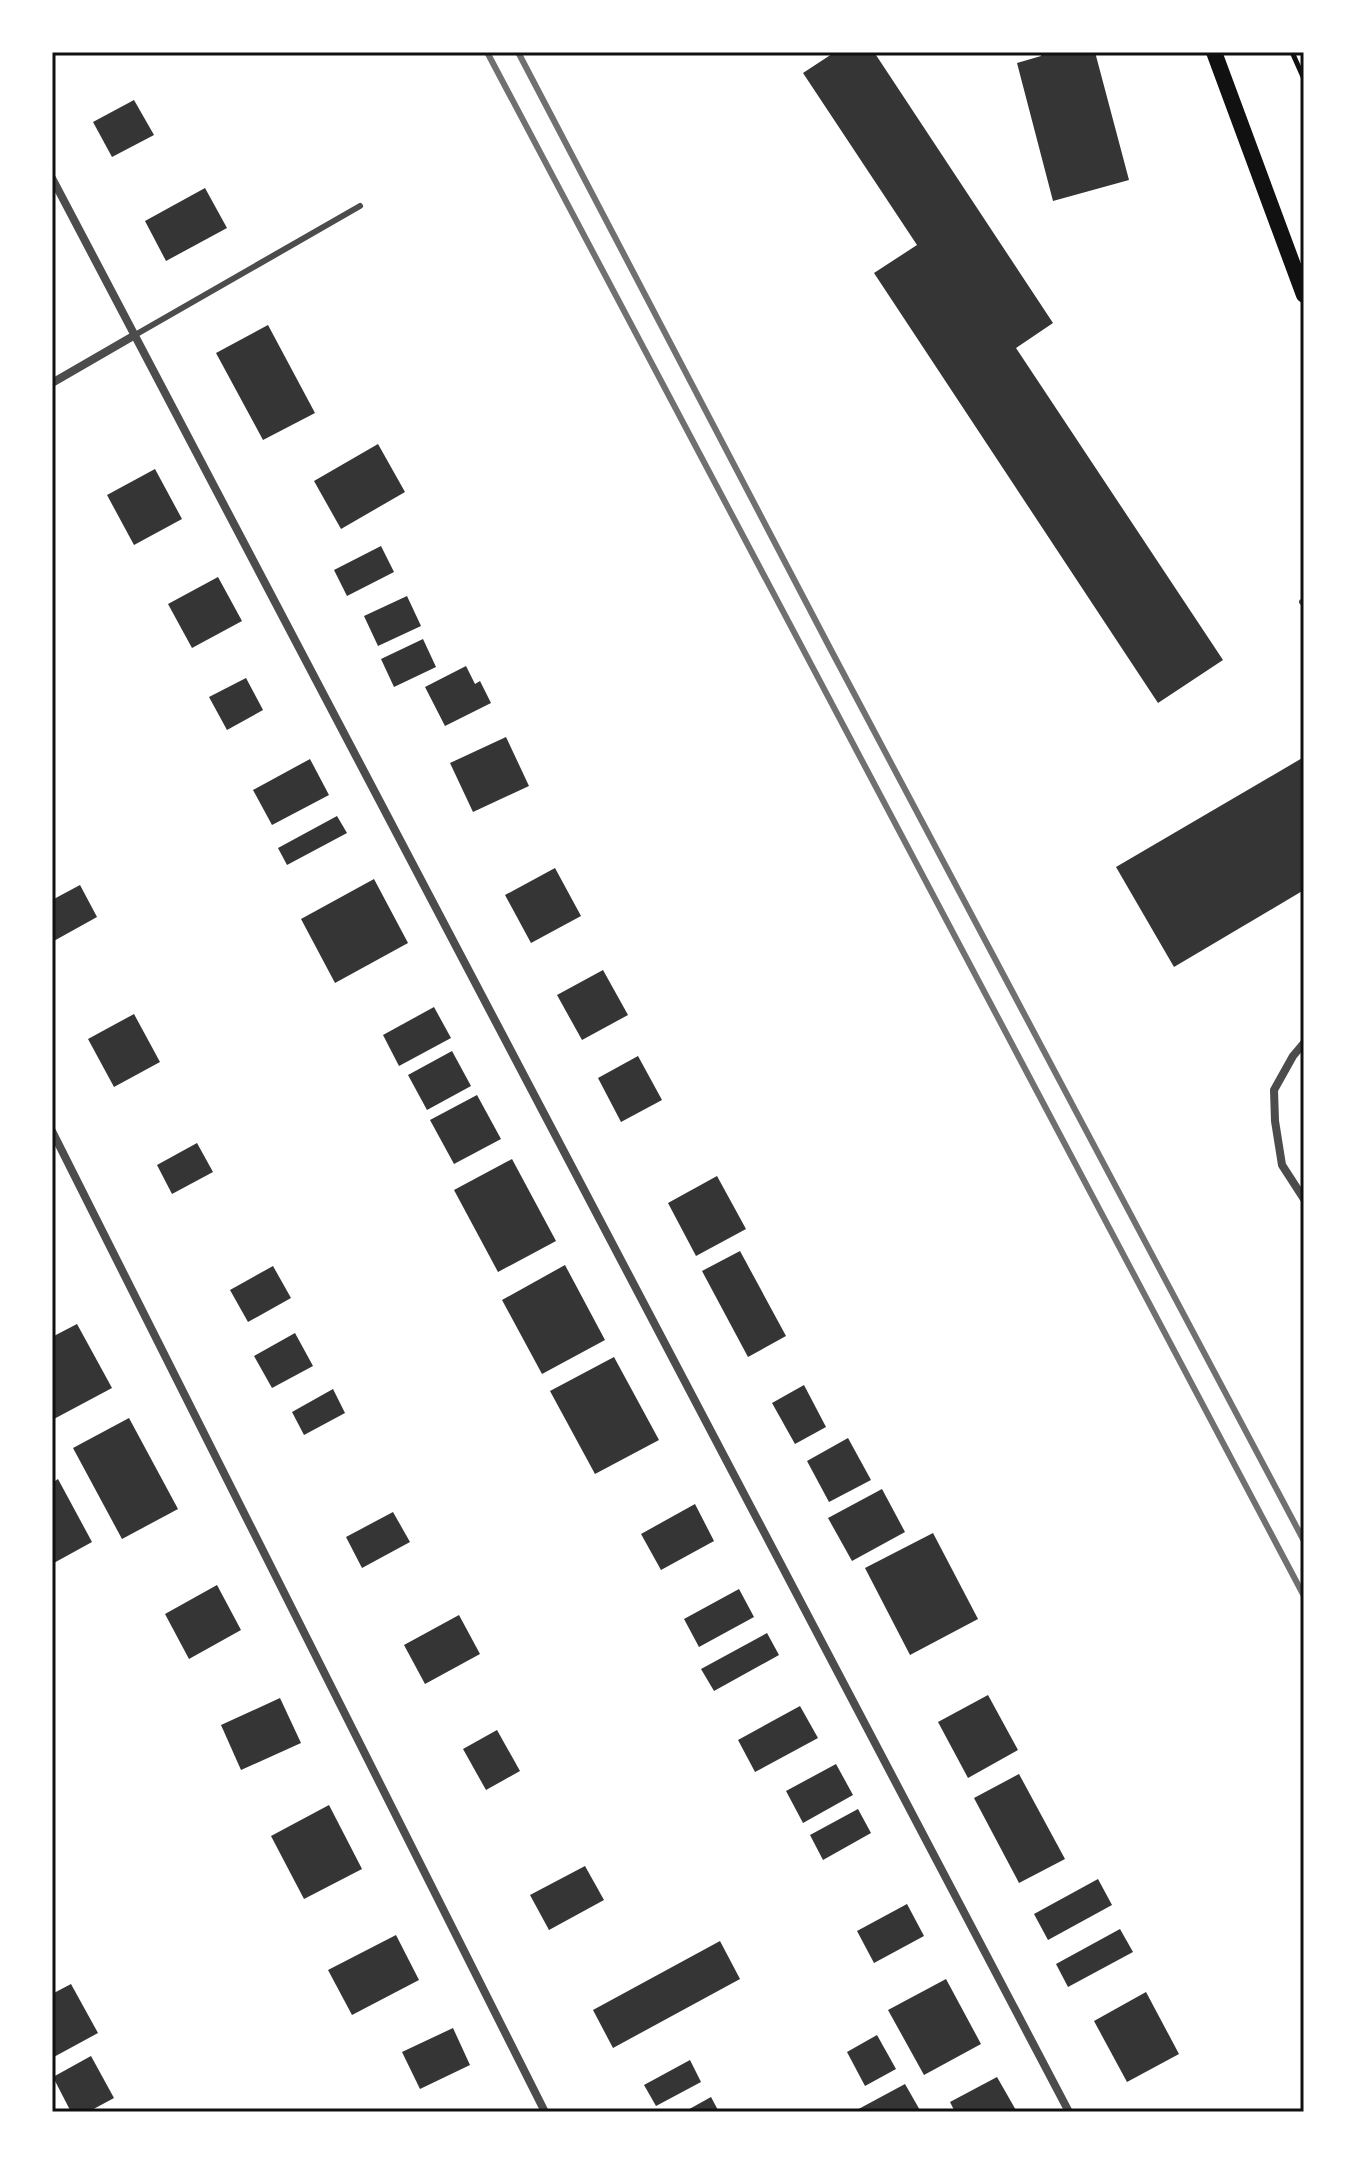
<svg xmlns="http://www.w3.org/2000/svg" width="1356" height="2164" viewBox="0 0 1356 2164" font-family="'Noto Sans',sans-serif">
  <rect width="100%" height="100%" fill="#fff"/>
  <g fill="#353535">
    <polygon points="835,52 874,52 1053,323 1016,348 1223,660 1158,703 874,273 917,245 803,73"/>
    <polygon points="1040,52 1095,52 1129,180 1053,201 1017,63 1041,56"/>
    <polygon points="134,100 154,135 112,157 93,122"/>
    <polygon points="205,188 227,228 166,261 145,221"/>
    <polygon points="268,325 315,413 263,440 216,353"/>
    <polygon points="378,444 405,492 341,529 314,481"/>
    <polygon points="155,469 182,519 134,545 107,495"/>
    <polygon points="381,546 394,572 347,596 334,570"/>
    <polygon points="218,577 242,621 192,648 168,604"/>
    <polygon points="407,596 421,626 378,646 364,616"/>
    <polygon points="423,639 436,667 394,687 381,659"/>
    <polygon points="466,666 475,684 480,681 491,703 445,726 425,687"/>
    <polygon points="246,678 263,710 227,730 209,697"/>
    <polygon points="506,737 529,786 473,812 450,763"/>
    <polygon points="1304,757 1304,890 1174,967 1116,867"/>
    <polygon points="310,759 329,795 272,825 253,790"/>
    <polygon points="337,816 347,833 287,865 278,848"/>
    <polygon points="555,868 581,916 531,943 505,895"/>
    <polygon points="374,879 408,943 335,983 301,919"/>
    <polygon points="80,885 97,917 52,942 52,900"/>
    <polygon points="603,970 628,1015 582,1040 557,995"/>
    <polygon points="434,1007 451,1038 399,1066 383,1035"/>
    <polygon points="134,1014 160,1062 114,1087 88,1039"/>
    <polygon points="452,1051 471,1086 427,1110 408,1075"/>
    <polygon points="638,1056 662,1100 621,1122 598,1078"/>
    <polygon points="477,1095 501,1139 454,1164 430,1120"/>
    <polygon points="197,1143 213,1172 172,1194 157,1165"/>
    <polygon points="512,1159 556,1241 498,1272 454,1190"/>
    <polygon points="717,1176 746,1229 696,1256 668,1203"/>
    <polygon points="740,1251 786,1336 748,1357 702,1271"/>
    <polygon points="565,1265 605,1340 542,1374 502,1300"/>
    <polygon points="273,1266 291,1298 248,1322 230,1290"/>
    <polygon points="77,1324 112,1388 52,1420 52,1337"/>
    <polygon points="295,1333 313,1366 272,1388 254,1356"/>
    <polygon points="614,1357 659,1440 595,1474 550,1391"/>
    <polygon points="804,1385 826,1427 795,1444 772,1403"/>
    <polygon points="333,1389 345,1413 304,1435 292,1412"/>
    <polygon points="129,1418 178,1509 122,1539 73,1448"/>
    <polygon points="848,1438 871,1480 829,1502 807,1461"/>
    <polygon points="58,1479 92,1542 52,1564 52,1483"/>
    <polygon points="882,1489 905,1532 852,1561 828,1518"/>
    <polygon points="695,1504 714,1541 661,1570 641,1534"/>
    <polygon points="393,1512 410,1542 362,1568 346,1537"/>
    <polygon points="933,1533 978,1619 910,1655 865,1568"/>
    <polygon points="217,1585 241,1630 189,1659 165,1614"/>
    <polygon points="739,1589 754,1617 699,1647 684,1619"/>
    <polygon points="459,1615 480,1654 425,1684 404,1645"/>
    <polygon points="767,1633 779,1655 714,1691 701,1669"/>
    <polygon points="988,1695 1018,1750 968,1778 938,1722"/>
    <polygon points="280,1698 301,1743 241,1770 221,1725"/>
    <polygon points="800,1706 818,1738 755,1772 738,1740"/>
    <polygon points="497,1730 520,1771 486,1790 463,1749"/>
    <polygon points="836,1764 853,1795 803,1823 786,1791"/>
    <polygon points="1019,1774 1065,1859 1019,1883 974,1798"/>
    <polygon points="329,1805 362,1869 304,1899 271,1836"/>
    <polygon points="858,1809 871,1833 823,1860 810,1835"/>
    <polygon points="585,1866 604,1900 549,1930 530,1895"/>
    <polygon points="1098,1879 1112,1905 1048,1940 1034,1914"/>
    <polygon points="907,1904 924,1936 874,1963 857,1931"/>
    <polygon points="1120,1929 1133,1952 1068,1987 1056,1964"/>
    <polygon points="396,1935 419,1980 352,2015 328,1970"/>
    <polygon points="720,1941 740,1979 613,2048 593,2010"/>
    <polygon points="946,1979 981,2044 924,2075 888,2010"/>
    <polygon points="71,1984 98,2033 52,2058 52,1994"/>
    <polygon points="1146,1992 1179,2054 1127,2082 1094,2021"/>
    <polygon points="453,2028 470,2065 420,2089 402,2052"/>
    <polygon points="877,2035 896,2069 865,2086 847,2052"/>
    <polygon points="91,2056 114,2098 88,2112 71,2112 53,2077"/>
    <polygon points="690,2060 701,2082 656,2106 644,2085"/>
    <polygon points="997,2077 1017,2112 955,2112 950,2102"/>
    <polygon points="905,2084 921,2112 853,2112"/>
    <polygon points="711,2097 719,2112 684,2112"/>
  </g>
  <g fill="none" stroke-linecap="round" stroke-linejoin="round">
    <polyline stroke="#111" stroke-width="5" points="1292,52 1304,79"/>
    <g stroke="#4c4c4c" stroke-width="6">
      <polyline points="135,335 360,206"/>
      <polyline points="1302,602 1304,601"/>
    </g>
    <g stroke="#4c4c4c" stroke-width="8">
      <polyline points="52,178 1069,2112"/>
      <polyline points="52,383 135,335"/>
      <polyline points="1304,1043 1293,1056 1274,1090 1275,1121 1282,1165 1304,1199"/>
      <polyline points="52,1131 545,2112"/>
    </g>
    <polyline stroke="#111" stroke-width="16" points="1214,52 1304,295"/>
    <g stroke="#707070" stroke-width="6">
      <polyline points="487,52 1304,1596"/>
      <polyline points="518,52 831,650 1304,1541"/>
    </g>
  </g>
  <rect width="1356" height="2164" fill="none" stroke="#ffffff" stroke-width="108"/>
  <rect x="54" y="54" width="1248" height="2056" fill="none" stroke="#111" stroke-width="3"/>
</svg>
